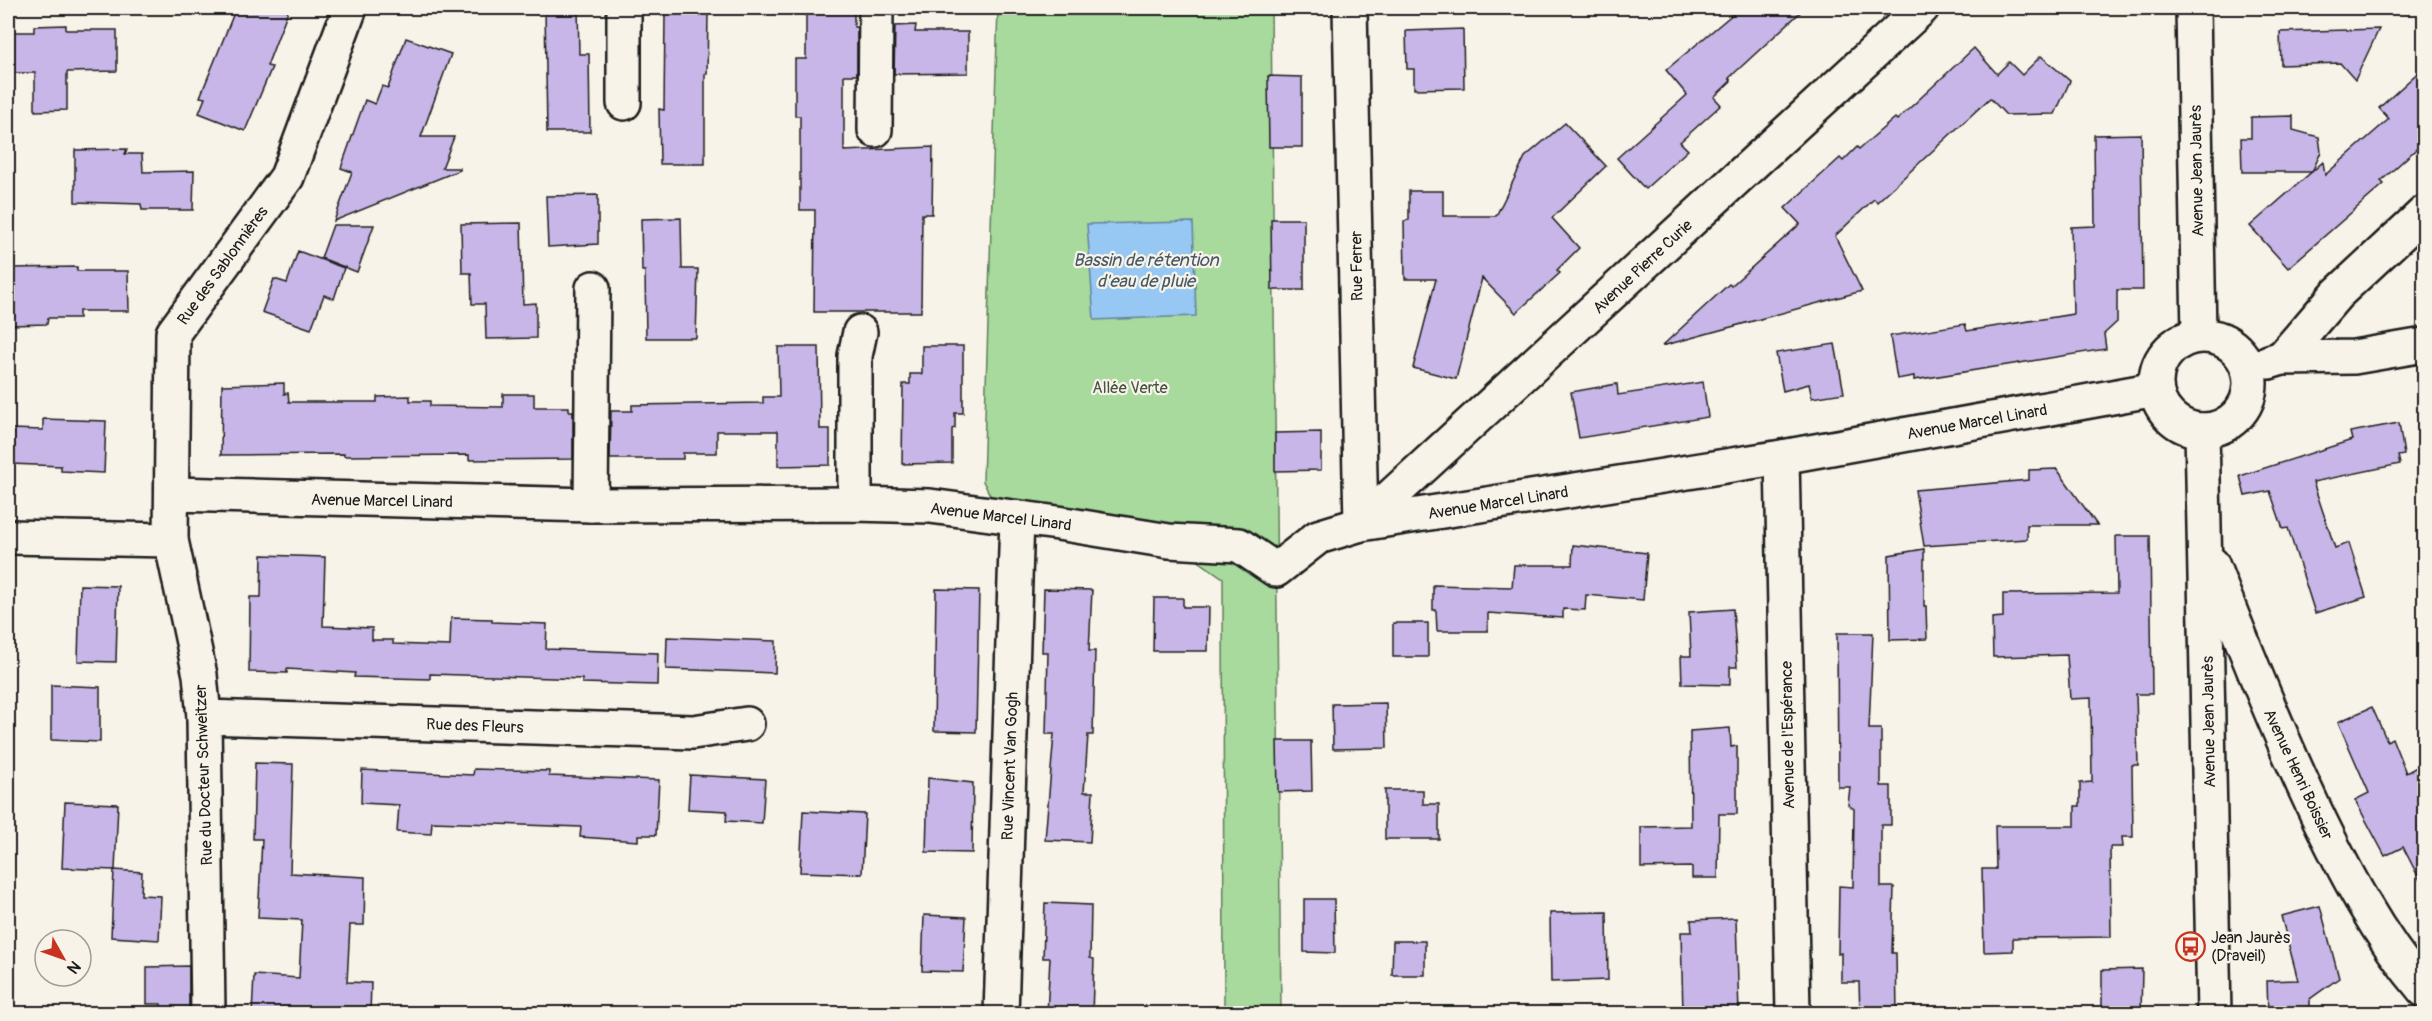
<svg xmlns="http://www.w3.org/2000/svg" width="2432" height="1021" viewBox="0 0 2432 1021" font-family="Pangolin,sans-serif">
  <rect width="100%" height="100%" fill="#f7f3e8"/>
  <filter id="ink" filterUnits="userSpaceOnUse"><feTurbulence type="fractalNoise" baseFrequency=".0167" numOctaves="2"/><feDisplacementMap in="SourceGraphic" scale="12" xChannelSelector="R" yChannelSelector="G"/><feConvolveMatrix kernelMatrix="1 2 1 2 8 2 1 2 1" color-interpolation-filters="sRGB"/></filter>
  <g filter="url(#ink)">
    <polygon fill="#a7da9c" stroke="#627b5c" stroke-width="1.5" points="998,8 1271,8 1281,1013 1224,1013 1223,578 1169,541 1000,515 983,481"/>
    <polygon fill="#96c8f3" stroke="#65839d" stroke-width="1.5" points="1193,222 1196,316 1094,320 1087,224"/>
    <g fill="#c7b6e7" stroke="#1c1c1c" stroke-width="1.5">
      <polygon points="236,8 289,8 267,66 272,67 245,131 199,113 205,98 200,97"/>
      <polygon points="545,8 578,8 579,54 589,54 590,132 547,132"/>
      <polygon points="806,8 854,8 854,27 857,27 857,75 844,75 844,151 933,147 932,214 922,214 921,312 814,312 815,210 800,210 800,116 795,116 795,59 806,59"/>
      <polygon points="1740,8 1805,8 1729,78 1731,81 1714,97 1721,105 1680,142 1688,150 1645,189 1617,158 1687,95 1666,70"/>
      <polygon points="665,14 708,14 707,74 705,74 705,164 660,164 659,109 664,110"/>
      <polygon points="66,25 66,30 117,30 117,71 67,72 67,110 35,111 35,73 8,73 8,32 34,32 34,26"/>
      <polygon points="916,25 915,32 968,32 968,73 894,74 895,26"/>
      <polygon points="1463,29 1464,88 1414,89 1414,69 1407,69 1406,31"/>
      <polygon points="2379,29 2355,80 2340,63 2281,65 2280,32"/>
      <polygon points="406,38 451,54 421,137 454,137 442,168 460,168 460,170 334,221 352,172 341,168 365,100 375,104 382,86 388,88"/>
      <polygon points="1974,48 1997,74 2009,62 2022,75 2041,56 2070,81 2055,114 2006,115 1990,98 1877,202 1874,199 1835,236 1862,291 1662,346 1729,284 1731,286 1800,224 1785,208 1840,158 1843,161 1857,147 1859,149 1895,118 1897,120"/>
      <polygon points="2424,67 2424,142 2381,181 2384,184 2288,268 2250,226 2323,162 2325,175 2389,119 2379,108"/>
      <polygon points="1268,76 1302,77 1302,147 1269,147"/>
      <polygon points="2293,116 2293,130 2319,137 2321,152 2312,172 2242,172 2241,138 2251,138 2251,117"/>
      <polygon points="1565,123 1606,166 1552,218 1579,248 1557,270 1560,273 1516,313 1482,278 1456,379 1413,368 1436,279 1405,279 1404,221 1409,220 1409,191 1443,191 1443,216 1496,216 1525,157"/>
      <polygon points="2141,134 2143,290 2117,290 2117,322 2104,334 2106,349 1914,380 1914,376 1897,379 1890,336 1965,324 1967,331 2073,314 2071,227 2095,226 2094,135"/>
      <polygon points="127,149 125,154 142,154 143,172 194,171 193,210 142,210 141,204 75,202 75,150"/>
      <polygon points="598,195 598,244 548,247 546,196"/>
      <polygon points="681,218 682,269 698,269 696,338 646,338 645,271 642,271 641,219"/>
      <polygon points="1271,219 1304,219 1304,290 1272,290"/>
      <polygon points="521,223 523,304 536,303 536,338 486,339 485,304 472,304 471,273 462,273 461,224"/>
      <polygon points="333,225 374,225 357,272 321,258"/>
      <polygon points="298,251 344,268 334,299 324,295 311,329 262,312 274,279 287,283"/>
      <polygon points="77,267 77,271 128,271 129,311 79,311 79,318 48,318 47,324 11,325 10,268"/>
      <polygon points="1835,344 1844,393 1812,398 1809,384 1783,391 1776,353"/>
      <polygon points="922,346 963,346 963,413 955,413 955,428 952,429 952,463 902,464 903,384 910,384 910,374 922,374"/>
      <polygon points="778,347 819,347 820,429 830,429 830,465 778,466 778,431 717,431 717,453 683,453 683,459 610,459 611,411 632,411 632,405 763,403 763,397 779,397"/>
      <polygon points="1703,382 1708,417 1579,438 1571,392 1617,384 1618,395"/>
      <polygon points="284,383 284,394 288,393 289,402 377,402 377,397 410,396 410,401 430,401 430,406 503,407 503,394 534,394 534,407 569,407 569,411 573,411 573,459 469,460 469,455 344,456 344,454 221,455 222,385"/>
      <polygon points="43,419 106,421 104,473 61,471 61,466 10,464 11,429 43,430"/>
      <polygon points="2399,423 2404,455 2398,456 2400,464 2313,482 2335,548 2349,543 2366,597 2315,613 2288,528 2283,529 2270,491 2245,496 2240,476 2352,440 2350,432"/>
      <polygon points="1321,432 1321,470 1275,471 1275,433"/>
      <polygon points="2057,469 2097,525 2027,525 2027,539 1924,546 1915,490 2029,480 2029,470"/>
      <polygon points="2116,536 2150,536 2152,694 2136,694 2138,765 2132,765 2133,837 2122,837 2123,847 2110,847 2111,937 2013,938 2013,951 1984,952 1982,869 1996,869 1995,826 2075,826 2075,806 2080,806 2080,783 2092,782 2091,698 2070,699 2067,655 1993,657 1992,618 2003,617 2003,594 2117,593"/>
      <polygon points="1573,545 1647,553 1643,600 1586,595 1585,610 1563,609 1563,618 1488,613 1488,631 1437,631 1436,610 1433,610 1433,585 1512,587 1514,565 1572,565"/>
      <polygon points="1924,549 1924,606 1926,606 1927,639 1890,640 1889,555"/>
      <polygon points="262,555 325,557 323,626 372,628 372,640 393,640 393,644 450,646 451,618 492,619 492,622 547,624 546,649 658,653 657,685 582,683 582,679 430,674 430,679 354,677 355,673 287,669 287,673 249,672 250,597 261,597"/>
      <polygon points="80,585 118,586 116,662 78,661"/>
      <polygon points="936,589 979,590 976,732 934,731"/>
      <polygon points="1044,589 1092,590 1089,651 1095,651 1093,735 1088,735 1084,792 1093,792 1090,842 1045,840 1054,734 1046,734 1048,652 1042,652"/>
      <polygon points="1154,598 1183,598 1183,607 1209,607 1208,651 1153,651"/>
      <polygon points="1733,609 1737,667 1730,667 1730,685 1682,684 1681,656 1691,656 1689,612"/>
      <rect x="1393" y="623" width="35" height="34"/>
      <polygon points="1837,633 1873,633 1869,729 1881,729 1881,786 1891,786 1891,825 1881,825 1881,887 1894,887 1892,953 1896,953 1897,1014 1860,1014 1859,982 1841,982 1841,953 1838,954 1839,886 1853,887 1854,809 1848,805 1850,787 1838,787"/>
      <polygon points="667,637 776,641 775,673 666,669"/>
      <polygon points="51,685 100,687 100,742 51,740"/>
      <polygon points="1386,703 1387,748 1333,749 1332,704"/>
      <polygon points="2372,707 2387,741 2392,738 2406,773 2424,763 2424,888 2403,847 2385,856 2355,800 2369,793 2338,722"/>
      <polygon points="1730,728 1731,747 1737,746 1737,814 1719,814 1718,878 1692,878 1692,867 1641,868 1641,827 1691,826 1690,731"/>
      <polygon points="1277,741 1311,741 1312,791 1278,792"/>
      <polygon points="255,763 293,764 290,873 365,877 364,925 350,925 347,982 371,983 370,1014 252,1014 254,975 299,978 302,920 258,918 262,839 253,839"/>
      <polygon points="474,769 549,771 549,776 659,780 656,835 638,835 638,841 580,837 581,827 432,822 431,834 397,832 399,805 361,803 362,770 473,775"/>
      <polygon points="690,775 765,779 762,823 726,821 727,811 688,809"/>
      <polygon points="928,778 973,783 972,853 926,852"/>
      <polygon points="1385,790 1423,790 1423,804 1439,804 1439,839 1385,839"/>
      <polygon points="65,802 118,804 115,870 62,868"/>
      <polygon points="803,811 865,814 862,874 800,872"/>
      <polygon points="114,870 142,872 141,895 161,896 159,940 111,937"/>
      <polygon points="1304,899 1334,899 1335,953 1304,952"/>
      <polygon points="1045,903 1091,905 1090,958 1094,959 1092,1014 1047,1014 1050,958 1043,958"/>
      <polygon points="2320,906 2339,978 2310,999 2310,1012 2268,1013 2267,981 2298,980 2281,916"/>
      <polygon points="1607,912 1608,980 1551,982 1550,913"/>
      <polygon points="924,915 966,917 963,972 922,971"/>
      <polygon points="1736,918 1739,1014 1683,1014 1681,932 1692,932 1691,920"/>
      <polygon points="1393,941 1425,941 1425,975 1392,975"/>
      <polygon points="189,966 189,1014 161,1014 161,1004 147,1004 147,967"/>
      <polygon points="2142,969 2141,1014 2102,1014 2102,970"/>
    </g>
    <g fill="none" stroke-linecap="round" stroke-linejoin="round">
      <defs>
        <g id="street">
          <polyline points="1350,8 1361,524"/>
          <polyline points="2193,8 2199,335"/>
          <polyline points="624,103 624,8"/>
          <polyline points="875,130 876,8"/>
          <circle cx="2203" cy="383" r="47"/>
          <polyline points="2282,358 2337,294 2424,213"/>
          <polyline points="2269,362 2282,358 2354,357 2424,345"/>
          <polyline points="2202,430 2214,1014"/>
          <polyline points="1782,457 1793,1014"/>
          <polyline points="173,494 591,505 855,504 930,506 1058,523 1169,541 1239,545 1276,570 1318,537 1361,524 1782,457 2156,389"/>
          <polyline points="855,504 855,356 860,332"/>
          <polyline points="591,505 593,288"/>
          <polyline points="1361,524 1922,8"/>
          <polyline points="8,537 171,540"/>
          <path d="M2212,564c31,81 63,161 100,240 31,65 65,131 112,186"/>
          <polyline points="204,717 693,732 747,724"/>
          <polyline points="208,1014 204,717 200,675 171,540 173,333 287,177 350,8"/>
          <polyline points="1001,1014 1017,518"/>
        </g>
      </defs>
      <use href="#street" stroke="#1c1c1c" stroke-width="38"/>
      <use href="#street" stroke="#f7f3e8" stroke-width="33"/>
    </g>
  </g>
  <defs>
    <symbol id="bus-ring" viewBox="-11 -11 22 22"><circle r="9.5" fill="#f7f3e8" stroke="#c8321e" stroke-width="1.5"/><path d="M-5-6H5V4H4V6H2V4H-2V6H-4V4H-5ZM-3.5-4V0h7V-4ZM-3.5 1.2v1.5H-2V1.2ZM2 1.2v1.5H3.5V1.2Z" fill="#c8321e"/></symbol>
  </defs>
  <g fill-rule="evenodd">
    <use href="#bus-ring" x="2174" y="930" width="33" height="33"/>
  </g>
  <g text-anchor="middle" stroke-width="4.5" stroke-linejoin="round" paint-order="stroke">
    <g font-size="16" fill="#1c1c1c" stroke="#f7f3e8">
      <text transform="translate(2196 171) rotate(-91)" y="6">Avenue Jean Jaurès</text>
      <text transform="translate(222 265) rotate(-54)" y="6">Rue des Sablonnières</text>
      <text transform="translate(1356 266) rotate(-91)" y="6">Rue Ferrer</text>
      <text transform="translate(1642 266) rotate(-43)" y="6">Avenue Pierre Curie</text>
      <text transform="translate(1977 421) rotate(-10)" y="6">Avenue Marcel Linard</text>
      <text transform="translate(382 500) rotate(1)" y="6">Avenue Marcel Linard</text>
      <text transform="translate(1498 502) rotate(-9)" y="6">Avenue Marcel Linard</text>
      <text transform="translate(1001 516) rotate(7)" y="6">Avenue Marcel Linard</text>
      <text transform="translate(2208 722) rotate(-91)" y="6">Avenue Jean Jaurès</text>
      <text transform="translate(475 725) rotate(2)" y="6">Rue des Fleurs</text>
      <text transform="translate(1787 735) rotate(-91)" y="6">Avenue de l'Espérance</text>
      <text transform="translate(1009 766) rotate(-88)" y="6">Rue Vincent Van Gogh</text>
      <text transform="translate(2299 774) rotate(65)" y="6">Avenue Henri Boissier</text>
      <text transform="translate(203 775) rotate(-92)" y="6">Rue du Docteur Schweitzer</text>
    </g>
    <g font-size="16" fill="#465542" stroke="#f7f3e8">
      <text x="1130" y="393">Allée Verte</text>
    </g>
    <g font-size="16" fill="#1c1c1c" stroke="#f7f3e8" text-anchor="start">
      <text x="2211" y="943">Jean Jaurès<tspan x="2211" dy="18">(Draveil)</tspan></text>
    </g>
    <g font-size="18" font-style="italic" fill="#475867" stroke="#f7f3e8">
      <text x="1146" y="266">Bassin de rétention<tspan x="1146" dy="21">d'eau de pluie</tspan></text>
    </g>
  </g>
  <rect width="2432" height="1021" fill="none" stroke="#f7f3e8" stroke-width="30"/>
  <rect x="15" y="15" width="2402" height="991" fill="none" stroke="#1c1c1c" stroke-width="2" filter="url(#ink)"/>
  <g transform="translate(63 958) rotate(130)"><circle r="28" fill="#f7f3e8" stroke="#9f9d96" stroke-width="1.5"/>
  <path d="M0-4.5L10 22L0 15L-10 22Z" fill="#c8321e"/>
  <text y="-9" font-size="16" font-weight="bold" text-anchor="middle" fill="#1c1c1c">N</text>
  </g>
</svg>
